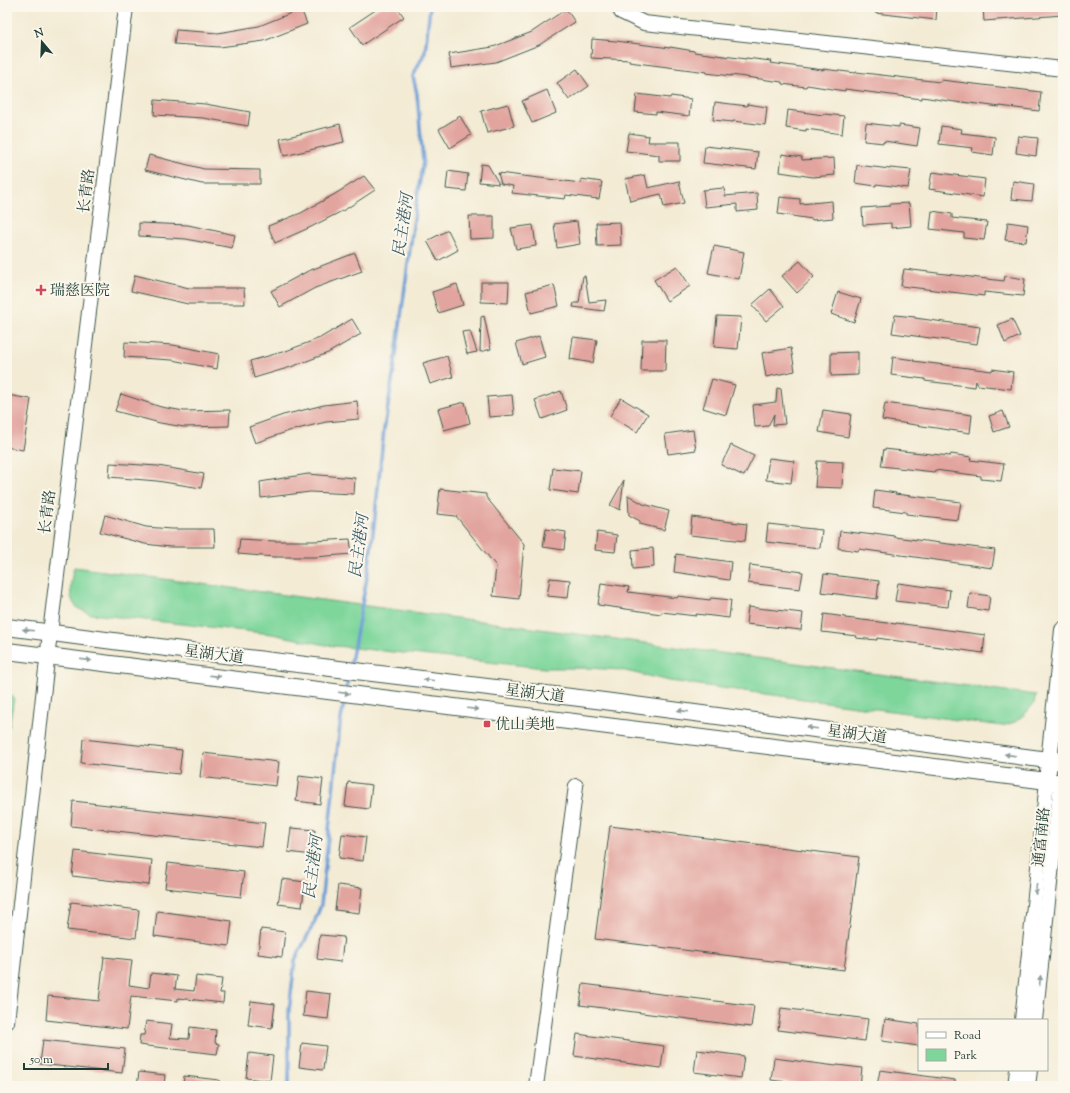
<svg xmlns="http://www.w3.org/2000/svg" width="1070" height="1093" viewBox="0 0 1070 1093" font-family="'Sorts Mill Goudy','Noto Serif SC',serif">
  <rect width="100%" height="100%" fill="#fbf7ec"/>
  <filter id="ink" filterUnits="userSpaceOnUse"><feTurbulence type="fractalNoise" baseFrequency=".025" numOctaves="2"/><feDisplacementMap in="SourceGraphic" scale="8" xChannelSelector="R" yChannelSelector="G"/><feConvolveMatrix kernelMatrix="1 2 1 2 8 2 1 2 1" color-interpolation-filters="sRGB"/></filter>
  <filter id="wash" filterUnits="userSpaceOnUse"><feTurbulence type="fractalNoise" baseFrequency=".012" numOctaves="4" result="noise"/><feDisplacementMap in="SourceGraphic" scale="16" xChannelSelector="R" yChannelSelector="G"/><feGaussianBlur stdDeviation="0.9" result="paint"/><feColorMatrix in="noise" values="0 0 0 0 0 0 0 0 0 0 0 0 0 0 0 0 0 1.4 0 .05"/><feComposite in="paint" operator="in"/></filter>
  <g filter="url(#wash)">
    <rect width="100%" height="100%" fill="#f3ebd4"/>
    <g fill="#7ed69b" stroke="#4e8a68">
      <path d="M74,567l962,128 -2,8 -7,9 -12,10 -13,4 -332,-45 -49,-11 -34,-2h-42l-219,-23 -54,-11 -181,-20c-4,-2 -8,-3 -12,-5 -13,-9 -8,-29 -5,-42z"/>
      <polygon points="7,692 14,698 9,727 7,726"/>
    </g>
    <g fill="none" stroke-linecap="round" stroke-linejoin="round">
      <g stroke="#6c9dd6" stroke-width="3.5">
        <polyline points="350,667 368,572 375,517 384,429 394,370 415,211 423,161 417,94 413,76 425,52 430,7"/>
        <polyline points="346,689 349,675"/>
        <polyline points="289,1086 289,1011 295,960 314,923 321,905 340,725 345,697"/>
      </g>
    </g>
    <g id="blocks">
      <g fill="#e2a49e">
        <polygon points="380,7 397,7 404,17 362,45 350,27"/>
        <polygon points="876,7 937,7 936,20 875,13"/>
        <polygon points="983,7 1063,7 1063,15 984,21"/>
        <polygon points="301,9 307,24 264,41 220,47 174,44 176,30 218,33 259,26"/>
        <polygon points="566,9 575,22 539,45 496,62 451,68 449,54 493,47 532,32"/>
        <polygon points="592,39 616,41 670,48 670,47 694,51 694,52 746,59 746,58 771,61 770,63 823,70 823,69 856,73 856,72 940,82 941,80 1041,92 1039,111 1000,106 1000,107 962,102 962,103 922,97 922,99 845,89 845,91 807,85 806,87 782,84 782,82 731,75 731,76 706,73 707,72 629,62 630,60 591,58"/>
        <polygon points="577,69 589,86 569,100 557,83"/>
        <polygon points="547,90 556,113 532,123 522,101"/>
        <polygon points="637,94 670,98 671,96 691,99 689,116 656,112 656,114 635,112"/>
        <polygon points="155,100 205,104 250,112 248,126 203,118 154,115"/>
        <polygon points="715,102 747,106 747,104 767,107 765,125 733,121 733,122 713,120"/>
        <polygon points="508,104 514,126 487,133 481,111"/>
        <polygon points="788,110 823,115 824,114 844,116 842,134 806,129 806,131 786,128"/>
        <polygon points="460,116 471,135 450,148 439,129"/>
        <polygon points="866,123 899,127 899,125 920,128 917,146 884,141 884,143 864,141"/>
        <polygon points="340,124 344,142 284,156 280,139"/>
        <polygon points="941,126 962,129 961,133 995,137 993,155 972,152 973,148 939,144"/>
        <polygon points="629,133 649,136 648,142 680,142 680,161 659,161 659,155 626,151"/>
        <polygon points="1018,136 1038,138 1036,156 1016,153"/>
        <polygon points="705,146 758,152 756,169 703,163"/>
        <polygon points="782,154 802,157 802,160 834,158 835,175 813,177 780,172"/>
        <polygon points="149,155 204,169 260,170 260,184 202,184 145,170"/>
        <polygon points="481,164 488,165 499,184 479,182"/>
        <polygon points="857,165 890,169 890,168 911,170 908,188 876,184 876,186 855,183"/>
        <polygon points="448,171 468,174 466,191 446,189"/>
        <polygon points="932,172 985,179 983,197 929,189"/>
        <polygon points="498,173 581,183 581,179 602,182 599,199 566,195 565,199 512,193 513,186 501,184"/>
        <polygon points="645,175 648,188 679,181 684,203 664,207 661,194 630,201 625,179"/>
        <polygon points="364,176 375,190 346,209 311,227 275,243 268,226 301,213 335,194"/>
        <polygon points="1013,181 1034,184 1032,201 1011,199"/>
        <polygon points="724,188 725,196 757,193 758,210 737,212 737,204 705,207 703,190"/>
        <polygon points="780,197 800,199 800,204 832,201 833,218 812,220 812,219 778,214"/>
        <polygon points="909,203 911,226 891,228 891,223 863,225 862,208 890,206 890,204"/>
        <polygon points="932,211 952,214 952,218 987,222 984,240 964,238 964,233 930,229"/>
        <polygon points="469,216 494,216 494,238 470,239"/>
        <polygon points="577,221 580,244 557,248 554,224"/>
        <polygon points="620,222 621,245 597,246 596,223"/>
        <polygon points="1008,222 1028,225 1026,242 1005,240"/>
        <polygon points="139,223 188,225 235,235 232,248 186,239 139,236"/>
        <polygon points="533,225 536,246 516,249 511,228"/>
        <polygon points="448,230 458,250 438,261 427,241"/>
        <polygon points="714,246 744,252 739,279 708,273"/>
        <polygon points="355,253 362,271 315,288 280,307 271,291 308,271"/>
        <polygon points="800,261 814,277 797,293 782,276"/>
        <polygon points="677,266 690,286 667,301 654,280"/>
        <polygon points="904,269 1004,281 1005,276 1025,279 1023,296 984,292 984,296 901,286"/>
        <polygon points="135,275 189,288 244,288 245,304 188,304 131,291"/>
        <polygon points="583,276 585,276 589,302 606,300 604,311 573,307 574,303 579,303"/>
        <polygon points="481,282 509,282 508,303 481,302"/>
        <polygon points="457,284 463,305 438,313 432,292"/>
        <polygon points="554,285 559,306 531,313 526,292"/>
        <polygon points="770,289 784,306 766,321 752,305"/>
        <polygon points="838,292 861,299 854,322 831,314"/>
        <polygon points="895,315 915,317 915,318 980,327 977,344 892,333"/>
        <polygon points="484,316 491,349 480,352 481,317"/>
        <polygon points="717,316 741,317 738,349 714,347"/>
        <polygon points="352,319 361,334 328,353 291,367 254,378 250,361 286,351 320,338"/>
        <polygon points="1012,319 1020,336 1005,343 998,325"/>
        <polygon points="470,331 477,352 467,354 462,332"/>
        <polygon points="539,336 545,357 522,364 516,343"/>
        <polygon points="573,337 597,340 593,363 570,359"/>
        <polygon points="642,340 666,340 665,371 641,371"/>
        <polygon points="125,342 173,345 219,354 217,369 172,360 124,357"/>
        <polygon points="791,348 795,371 766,377 762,353"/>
        <polygon points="858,352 858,375 831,376 831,353"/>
        <polygon points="447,356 453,377 430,384 423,363"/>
        <polygon points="893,357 914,360 913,361 992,371 992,369 1013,372 1011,389 978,385 976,381 975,387 925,381 925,379 891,375"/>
        <polygon points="712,379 735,385 726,415 703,408"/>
        <polygon points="777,388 781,389 785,424 773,425 774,414 768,426 755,427 753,405 776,402"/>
        <polygon points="561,391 567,410 542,419 535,400"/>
        <polygon points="121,394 161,407 184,411 230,410 229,426 184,427 160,423 115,411"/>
        <polygon points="7,395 31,399 23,450 7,447"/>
        <polygon points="512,395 514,415 489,417 487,397"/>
        <polygon points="621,398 648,414 637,432 610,416"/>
        <polygon points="357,401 359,419 326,422 289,431 255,443 249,427 283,415 324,405"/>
        <polygon points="465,402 470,423 444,430 438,409"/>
        <polygon points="885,403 972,415 970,433 882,420"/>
        <polygon points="823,410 851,414 848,437 819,432"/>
        <polygon points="1003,411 1009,427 994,432 989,416"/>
        <polygon points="693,430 696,450 668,454 665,434"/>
        <polygon points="731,445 754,456 744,476 721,465"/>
        <polygon points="884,449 950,456 951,454 971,457 970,460 1004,464 1001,481 981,479 981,476 935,470 934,472 881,466"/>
        <polygon points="769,458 794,461 791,483 766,480"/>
        <polygon points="817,461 843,462 842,488 815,487"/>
        <polygon points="110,463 158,466 204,474 201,488 157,481 109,477"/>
        <polygon points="553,468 581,471 578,494 550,490"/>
        <polygon points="308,474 355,478 354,494 310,492 261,498 260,482"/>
        <polygon points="624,480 620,510 610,505"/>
        <polygon points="440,489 486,494 486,497 524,544 519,599 493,596 496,566 456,516 437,514"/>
        <polygon points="875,490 896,493 895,494 961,502 958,520 906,514 906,512 873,508"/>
        <polygon points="628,495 643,504 669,511 664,530 640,524 640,521 629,515"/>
        <polygon points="105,515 146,527 171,529 214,529 215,547 170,547 145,544 100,532"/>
        <polygon points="692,517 747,524 745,541 690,535"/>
        <polygon points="768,524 822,530 820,548 766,542"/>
        <polygon points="546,529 566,532 564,550 543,547"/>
        <polygon points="840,531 874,535 874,533 894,536 894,537 995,550 992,568 859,549 858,551 838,548"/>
        <polygon points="597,532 617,535 615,552 595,550"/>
        <polygon points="240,539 275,541 314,541 350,539 352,554 315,557 275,557 238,554"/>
        <polygon points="653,548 654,567 633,569 632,550"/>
        <polygon points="676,554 731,562 729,580 674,572"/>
        <polygon points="750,565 803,572 800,589 748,583"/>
        <polygon points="824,574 879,581 877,599 821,592"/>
        <polygon points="550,578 570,580 568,598 547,596"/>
        <polygon points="601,583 629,587 628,592 677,598 678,596 710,600 711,598 731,600 729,618 696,614 696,616 662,612 661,614 598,605"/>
        <polygon points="898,583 950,590 948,607 895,601"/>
        <polygon points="970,593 990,596 988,611 968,608"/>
        <polygon points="748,607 803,613 801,630 746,624"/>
        <polygon points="824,614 845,617 845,618 896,624 896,623 985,635 983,653 877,638 877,640 856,638 857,636 822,632"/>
        <polygon points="83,739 182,750 179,774 81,763"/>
        <polygon points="203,753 279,762 276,786 200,777"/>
        <polygon points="299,776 323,779 320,804 296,801"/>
        <polygon points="348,782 372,785 369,809 345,806"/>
        <polygon points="73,801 265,823 262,847 71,826"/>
        <polygon points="610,826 859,857 844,970 595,939"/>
        <polygon points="291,828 315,830 312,855 288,852"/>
        <polygon points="342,834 366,837 363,861 339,858"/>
        <polygon points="75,851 152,860 149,885 72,876"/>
        <polygon points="168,863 244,872 241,897 165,888"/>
        <polygon points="282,879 305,882 302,907 278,904"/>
        <polygon points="338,885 362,888 359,913 335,910"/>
        <polygon points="71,902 139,910 136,938 67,930"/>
        <polygon points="157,911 232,921 229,946 154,936"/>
        <polygon points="261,929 285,932 282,957 258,954"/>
        <polygon points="320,935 344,937 341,962 317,959"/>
        <polygon points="104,957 132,960 129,985 149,988 151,973 177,976 175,989 194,991 196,976 222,979 220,993 224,993 223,1003 178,998 178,1001 131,996 127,1029 46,1020 48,996 99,1001"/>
        <polygon points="583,984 754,1006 751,1027 580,1005"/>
        <polygon points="306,991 331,994 328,1019 303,1016"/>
        <polygon points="251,1001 275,1004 272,1028 248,1025"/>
        <polygon points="781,1008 868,1019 865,1041 778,1030"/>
        <polygon points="885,1019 919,1024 919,1046 882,1041"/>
        <polygon points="146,1021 172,1024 170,1038 189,1039 190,1027 216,1030 215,1043 219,1044 217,1054 139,1045 140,1035 144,1035"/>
        <polygon points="577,1034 664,1046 661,1068 574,1056"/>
        <polygon points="43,1040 125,1049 122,1073 40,1064"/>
        <polygon points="302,1043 326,1046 323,1070 299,1067"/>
        <polygon points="697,1050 744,1056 741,1078 694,1072"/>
        <polygon points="249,1053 273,1056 270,1081 246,1078"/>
        <polygon points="774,1058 836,1066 837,1065 862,1068 860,1086 819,1086 771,1080"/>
        <polygon points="880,1070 955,1080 955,1086 877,1086"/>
        <polygon points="139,1072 165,1075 164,1086 137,1086"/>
        <polygon points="184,1076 219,1080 219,1086 183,1086"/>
      </g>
    </g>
  </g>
  <g filter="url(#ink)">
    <use href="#blocks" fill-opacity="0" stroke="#3f574c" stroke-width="1"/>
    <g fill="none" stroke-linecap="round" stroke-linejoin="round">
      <defs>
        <g id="secondary">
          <polyline points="619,7 621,12 644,23 1063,69"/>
          <polyline points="1022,1020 1047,781"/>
          <polyline points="1035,1020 1061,783"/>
          <polyline points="7,1022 50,633 126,7"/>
          <polyline points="536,1086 576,786"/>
          <polyline points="1015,1086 1017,1070"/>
          <polyline points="1028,1086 1030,1070"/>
        </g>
        <g id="primary">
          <polyline points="7,627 174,649 604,701 1063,762"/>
          <polyline points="7,651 1063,783"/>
          <polyline points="1048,771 1063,630"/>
        </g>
      </defs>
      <use href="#secondary" stroke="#3f574c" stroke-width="16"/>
      <use href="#primary" stroke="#3f574c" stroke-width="18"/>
      <use href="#secondary" stroke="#fff" stroke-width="14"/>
      <use href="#primary" stroke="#fff" stroke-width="16"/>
    </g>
    <defs><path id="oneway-solid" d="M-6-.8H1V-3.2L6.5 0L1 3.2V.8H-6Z"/></defs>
    <g fill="#8f9e9a">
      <use href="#oneway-solid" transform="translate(28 630) rotate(-173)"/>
      <use href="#oneway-solid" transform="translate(86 660) rotate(7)"/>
      <use href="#oneway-solid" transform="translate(215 676) rotate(7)"/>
      <use href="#oneway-solid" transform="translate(429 680) rotate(-173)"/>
      <use href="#oneway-solid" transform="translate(344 693) rotate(7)"/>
      <use href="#oneway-solid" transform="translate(473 709) rotate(7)"/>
      <use href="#oneway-solid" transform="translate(683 711) rotate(-173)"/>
      <use href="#oneway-solid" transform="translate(812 728) rotate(-173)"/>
      <use href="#oneway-solid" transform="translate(1010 755) rotate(-172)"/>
      <use href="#oneway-solid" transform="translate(1036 889) rotate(96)"/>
      <use href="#oneway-solid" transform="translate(1040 981) rotate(-84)"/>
    </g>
  </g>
  <g fill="#d1495b" stroke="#fbf7ec" stroke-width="1.5">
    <path d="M39 284h4v4h4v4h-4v4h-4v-4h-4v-4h4z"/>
    <rect x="483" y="720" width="8" height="8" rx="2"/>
  </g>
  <g text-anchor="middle" stroke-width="4" stroke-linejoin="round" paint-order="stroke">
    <g font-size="15" fill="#1f3d34" stroke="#fbf7ec">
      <text transform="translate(86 191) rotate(-83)" y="5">长青路</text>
      <text transform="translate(47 512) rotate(-83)" y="5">长青路</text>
      <text transform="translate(214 654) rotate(7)" y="5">星湖大道</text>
      <text transform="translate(535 693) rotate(7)" y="5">星湖大道</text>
      <text transform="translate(857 734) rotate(7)" y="5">星湖大道</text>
      <text transform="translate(1041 837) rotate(-84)" y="5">通富南路</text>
    </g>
    <g font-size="15" fill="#1f3d34" stroke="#fbf7ec" text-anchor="start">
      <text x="50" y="295">瑞慈医院</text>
      <text x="495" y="729">优山美地</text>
    </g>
    <g font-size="16" font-style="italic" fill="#365a65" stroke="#fbf7ec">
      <text transform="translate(402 225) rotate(-82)" y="6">民主港河</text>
      <text transform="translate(358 546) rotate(-83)" y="6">民主港河</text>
      <text transform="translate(312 867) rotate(-83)" y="6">民主港河</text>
    </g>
  </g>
  <rect width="1070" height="1093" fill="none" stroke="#fbf7ec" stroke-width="24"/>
  <rect x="918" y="1019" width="130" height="52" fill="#fbf7ec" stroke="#a3ada2"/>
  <rect x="926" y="1032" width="20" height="6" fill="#ffffff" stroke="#a3ada2"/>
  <text x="954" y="1039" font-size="12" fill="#1f3d34">Road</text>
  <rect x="926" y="1049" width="20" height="12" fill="#7ed69b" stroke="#a3ada2"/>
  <text x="954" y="1059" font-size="12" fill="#1f3d34">Park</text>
  <g transform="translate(42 42) rotate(341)" stroke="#fbf7ec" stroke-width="3" paint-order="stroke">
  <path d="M0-3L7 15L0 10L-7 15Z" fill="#1f3d34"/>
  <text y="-6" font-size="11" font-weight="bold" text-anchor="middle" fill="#1f3d34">N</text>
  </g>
  <path d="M24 1063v6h84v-6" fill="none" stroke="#1f3d34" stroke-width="2"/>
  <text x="30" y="1063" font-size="12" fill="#1f3d34" stroke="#fbf7ec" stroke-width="3" paint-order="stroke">50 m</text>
</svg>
